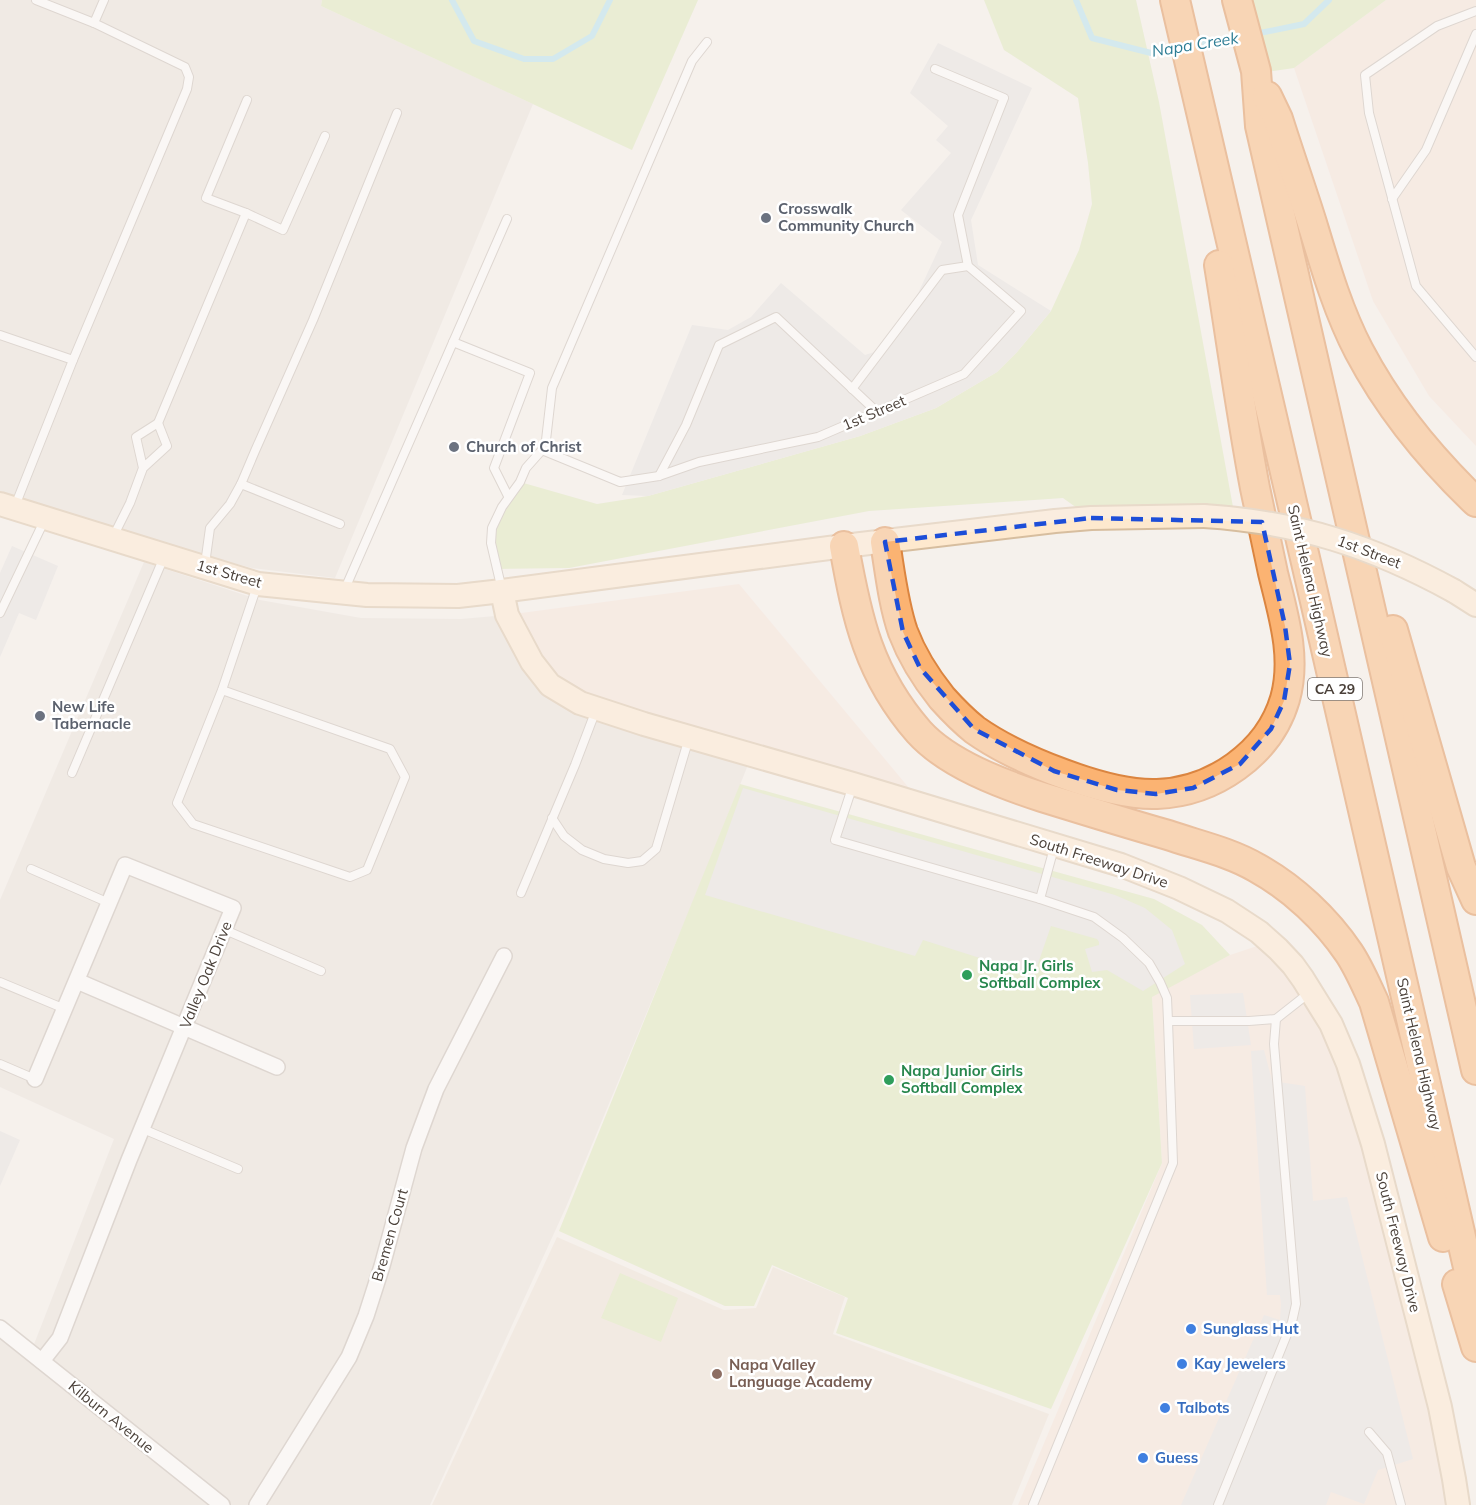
<svg xmlns="http://www.w3.org/2000/svg" width="1476" height="1505" viewBox="0 0 1476 1505" font-family="Mulish,sans-serif">
  <rect width="100%" height="100%" fill="#f5f1ec"/>
  <g fill="#e9e2da">
    <polygon points="0,0 322,0 321,6 533,104 335,578 252,568 119,532 0,491"/>
    <polygon points="144,562 260,600 361,618 461,619 507,615 752,755 694,899 566,1207 430,1505 0,1505 0,1328 31,1352 114,1139 0,1087 0,900"/>
  </g>
  <g fill="#f6e4d8">
    <polygon points="1386,0 1476,0 1476,446 1429,396 1373,301 1294,68"/>
    <polygon points="739,584 924,806 550,685 507,615"/>
    <polygon points="1269,942 1331,1024 1458,1505 1018,1505 1162,1163 1152,997 1163,989 1230,955"/>
  </g>
  <polygon fill="#eee3d6" points="557,1237 724,1310 756,1308 773,1267 845,1297 833,1334 1049,1414 1012,1505 432,1505"/>
  <g fill="#dbe8b6">
    <polygon points="322,0 698,0 632,150 321,6"/>
    <polygon points="984,0 1136,0 1159,102 1235,518 1091,518 1063,498 869,511 569,568 497,569 492,528 520,482 597,504 648,496 860,436 936,408 997,372 1017,352 1051,311 1079,250 1092,204 1088,163 1078,98 1004,50"/>
    <polygon points="1244,0 1386,0 1294,68 1266,72"/>
    <polygon points="740,784 1154,899 1202,925 1230,955 1152,997 1162,1163 1051,1409 836,1333 848,1298 772,1265 754,1306 725,1306 559,1231"/>
    <polygon points="620,1273 678,1298 661,1342 601,1318"/>
  </g>
  <g fill="#e4e2e0">
    <polygon points="938,43 1032,88 971,220 978,265 1051,311 1017,352 997,372 936,408 860,436 648,496 622,495 692,325 728,330 751,317 781,283 865,355 887,348 899,334 942,242 901,210 951,153 936,140 948,126 910,93"/>
    <polygon points="12,546 58,566 36,620 19,613 0,657 0,573"/>
    <polygon points="743,788 1115,895 1145,908 1172,930 1185,964 1143,991 1107,970 1092,972 1085,949 1099,945 1099,942 1097,939 1051,926 1034,975 923,940 915,956 705,895"/>
    <polygon points="1243,993 1251,1045 1194,1049 1190,995"/>
    <polygon points="1264,1050 1272,1081 1305,1086 1313,1201 1347,1197 1413,1459 1378,1470 1364,1504 1331,1492 1326,1505 1181,1505 1264,1315 1280,1320 1281,1304 1280,1295 1267,1295 1251,1051"/>
    <polygon points="0,1131 20,1140 0,1186"/>
  </g>
  <g fill="none" stroke-linecap="round" stroke-linejoin="round">
    <g stroke="#aae1f0" stroke-width="6">
      <polyline points="452,0 474,41 524,59 553,59 592,36 610,0"/>
      <polyline points="1076,0 1092,38 1151,53 1180,48"/>
      <polyline points="1255,34 1304,24 1329,0"/>
      <polyline points="1193,45 1239,37"/>
    </g>
    <defs>
      <g id="lane">
        <polyline points="36,0 94,23 104,0"/>
        <polyline points="1476,11 1437,26 1365,75 1369,113 1416,286 1476,357"/>
        <polyline points="1392,199 1426,150 1476,34"/>
        <polyline points="246,213 206,198 247,100"/>
        <polyline points="0,335 73,360"/>
        <polyline points="453,342 530,373 494,468 508,496"/>
        <polyline points="852,389 942,270 968,266"/>
        <polyline points="158,423 246,213 283,230 325,136"/>
        <polyline points="542,450 546,440 552,388 692,61 707,42"/>
        <polyline points="659,476 686,425 719,345 776,317 877,412"/>
        <polyline points="241,484 340,524"/>
        <polyline points="15,506 73,360 187,89 189,77 185,67 94,23"/>
        <polyline points="113,537 130,503 143,468 167,446 158,423 136,437 143,468"/>
        <polyline points="205,564 210,528 230,504 241,484 255,451 313,320 397,113"/>
        <polyline points="502,590 491,543 492,528 502,507 520,482 526,468 542,450 620,482 659,476 699,462 818,437 964,374 1021,311 968,266 958,215 1004,98 935,69"/>
        <polyline points="344,591 507,219"/>
        <polyline points="0,613 45,519"/>
        <polyline points="222,690 390,749 405,777 367,870 350,877 193,824 177,803 222,690 257,586"/>
        <polyline points="72,773 164,557"/>
        <polyline points="853,785 835,840 1040,899 1094,917 1123,938 1149,963 1160,982 1167,998 1168,1021"/>
        <polyline points="552,818 564,836 582,850 604,859 628,863 642,861 656,849 689,738"/>
        <polyline points="31,869 109,903"/>
        <polyline points="521,893 575,765 596,710"/>
        <polyline points="1040,899 1054,848"/>
        <polyline points="225,930 321,971"/>
        <polyline points="0,982 65,1009"/>
        <polyline points="0,1064 35,1079"/>
        <polyline points="143,1129 238,1169"/>
        <polyline points="1369,1432 1387,1453 1401,1505"/>
        <polyline points="1033,1505 1173,1163 1168,1021 1249,1021 1276,1019 1309,993"/>
        <polyline points="1218,1505 1292,1322 1296,1304 1274,1044 1276,1019"/>
      </g>
      <g id="street">
        <polyline points="77,981 277,1067"/>
        <polyline points="35,1079 125,865 233,908 129,1160 60,1338 42,1361"/>
        <polyline points="0,1328 222,1505"/>
        <polyline points="257,1505 349,1357 366,1316 382,1266 414,1148 436,1089 504,956"/>
      </g>
      <g id="secondary">
        <polyline points="0,504 258,584 367,595 458,596 502,591 844,546 1055,521 1091,518 1204,516"/>
        <polyline points="502,591 507,615 532,662 550,685 580,703 644,724 853,784 1121,865 1179,888 1227,911 1259,932 1278,949 1293,965 1303,979 1331,1024 1348,1064 1373,1144 1440,1407 1454,1479 1458,1505"/>
        <polyline points="1454,591 1476,605"/>
      </g>
      <g id="highway">
        <polyline points="1175,0 1315,601 1476,1302"/>
        <polyline points="1237,0 1256,71 1260,126 1476,1070"/>
        <path d="M1267,96l11,23c11,35 23,69 34,104 13,43 26,88 47,128 30,57 71,107 117,151"/>
        <path d="M885,542c5,30 8,61 18,90 9,24 23,46 39,66 9,10 23,24 33,32 41,29 132,66 182,64 56,-2 112,-40 128,-95 12,-42 -2,-85 -12,-126 -6,-28 -12,-57 -18,-85 -14,-74 -24,-149 -36,-223"/>
        <path d="M844,546c13,73 25,129 75,186 29,32 83,52 123,65 42,13 84,26 126,38 29,10 62,17 89,33 36,20 69,51 92,85 10,15 17,32 25,49l69,235"/>
        <polyline points="1393,630 1461,867 1476,900"/>
        <polyline points="1457,1284 1476,1347"/>
      </g>
    </defs>
    <use href="#lane" stroke="#c1b7ae" stroke-width="10"/>
    <use href="#street" stroke="#c1b7ae" stroke-width="18"/>
    <use href="#secondary" stroke="#d7be9f" stroke-width="26"/>
    <use href="#highway" stroke="#db8540" stroke-width="32"/>
    <use href="#lane" stroke="#fff" stroke-width="8"/>
    <use href="#street" stroke="#fff" stroke-width="15"/>
    <use href="#secondary" stroke="#fee9ce" stroke-width="22"/>
    <use href="#highway" stroke="#fbb372" stroke-width="28"/>
    <defs>
      <path id="secondary-bridge" d="M1204,516c94,6 168,30 250,75"/>
    </defs>
    <use href="#secondary-bridge" stroke="#d7be9f" stroke-width="26" stroke-linecap="butt"/>
    <use href="#secondary-bridge" stroke="#fee9ce" stroke-width="22"/>
  </g>
  <path d="M0 0H1476V1505H0ZM1091,518l171,4 23,104 5,38 -6,37 -13,28 -31,35 -47,24 -37,6 -39,-4 -63,-19 -80,-42 -54,-61 -17,-36 -18,-90z" fill="#f5f1ec" fill-opacity=".55" fill-rule="evenodd"/>
  <path fill="none" stroke="#1d4ed8" stroke-width="4.5" stroke-dasharray="12 8" stroke-linejoin="round" d="M1091,518l171,4 23,104 5,38 -6,37 -13,28 -31,35 -47,24 -37,6 -39,-4 -63,-19 -80,-42 -54,-61 -17,-36 -18,-90z"/>
  <g fill="#6b7280" stroke="#fff" stroke-width="2">
    <circle cx="766" cy="218" r="6"/>
    <circle cx="454" cy="447" r="6"/>
    <circle cx="40" cy="716" r="6"/>
  </g>
  <g fill="#2e9e5b" stroke="#fff" stroke-width="2">
    <circle cx="967" cy="975" r="6"/>
    <circle cx="889" cy="1080" r="6"/>
  </g>
  <g fill="#3f7fe0" stroke="#fff" stroke-width="2">
    <circle cx="1191" cy="1329" r="6"/>
    <circle cx="1182" cy="1364" r="6"/>
    <circle cx="1165" cy="1408" r="6"/>
    <circle cx="1143" cy="1458" r="6"/>
  </g>
  <circle fill="#8d6e63" stroke="#fff" stroke-width="2" cx="717" cy="1374" r="6"/>
  <g text-anchor="middle" stroke-width="5" stroke-linejoin="round" paint-order="stroke">
    <rect fill="#fff" stroke="#807974" stroke-width="1.5" x="1308" y="678" width="54" height="22" rx="4.5"/>
    <g font-size="14" font-weight="bold" fill="#4a4039">
      <text x="1335" y="694">CA 29</text>
    </g>
    <g font-size="15" font-weight="bold" fill="#5b616d" stroke="#fff" text-anchor="start">
      <text x="778" y="214">Crosswalk<tspan x="778" dy="17">Community Church</tspan></text>
      <text x="466" y="452">Church of Christ</text>
      <text x="52" y="712">New Life<tspan x="52" dy="17">Tabernacle</tspan></text>
    </g>
    <g font-size="15" fill="#4a4039" stroke="#fff">
      <text transform="translate(874 413) rotate(-23)" y="5">1st Street</text>
      <text transform="translate(1369 552) rotate(21)" y="5">1st Street</text>
      <text transform="translate(229 574) rotate(16)" y="5">1st Street</text>
      <text transform="translate(1310 581) rotate(77)" y="5">Saint Helena Highway</text>
      <text transform="translate(1099 861) rotate(18)" y="5">South Freeway Drive</text>
      <text transform="translate(206 975) rotate(-68)" y="5">Valley Oak Drive</text>
      <text transform="translate(1419 1054) rotate(77)" y="5">Saint Helena Highway</text>
      <text transform="translate(390 1235) rotate(-74)" y="5">Bremen Court</text>
      <text transform="translate(1398 1242) rotate(76)" y="5">South Freeway Drive</text>
      <text transform="translate(111 1417) rotate(39)" y="5">Kilburn Avenue</text>
    </g>
    <g font-size="15" font-weight="bold" fill="#27864d" stroke="#fff" text-anchor="start">
      <text x="979" y="971">Napa Jr. Girls<tspan x="979" dy="17">Softball Complex</tspan></text>
      <text x="901" y="1076">Napa Junior Girls<tspan x="901" dy="17">Softball Complex</tspan></text>
    </g>
    <g font-size="15" font-weight="bold" fill="#366cbe" stroke="#fff" text-anchor="start">
      <text x="1203" y="1334">Sunglass Hut</text>
      <text x="1194" y="1369">Kay Jewelers</text>
      <text x="1177" y="1413">Talbots</text>
      <text x="1155" y="1463">Guess</text>
    </g>
    <g font-size="15" font-weight="bold" fill="#785e54" stroke="#fff" text-anchor="start">
      <text x="729" y="1370">Napa Valley<tspan x="729" dy="17">Language Academy</tspan></text>
    </g>
    <g font-size="16" font-style="italic" fill="#2c7c94" stroke="#fff">
      <text transform="translate(1195 44) rotate(-9)" y="6">Napa Creek</text>
    </g>
  </g>
</svg>
